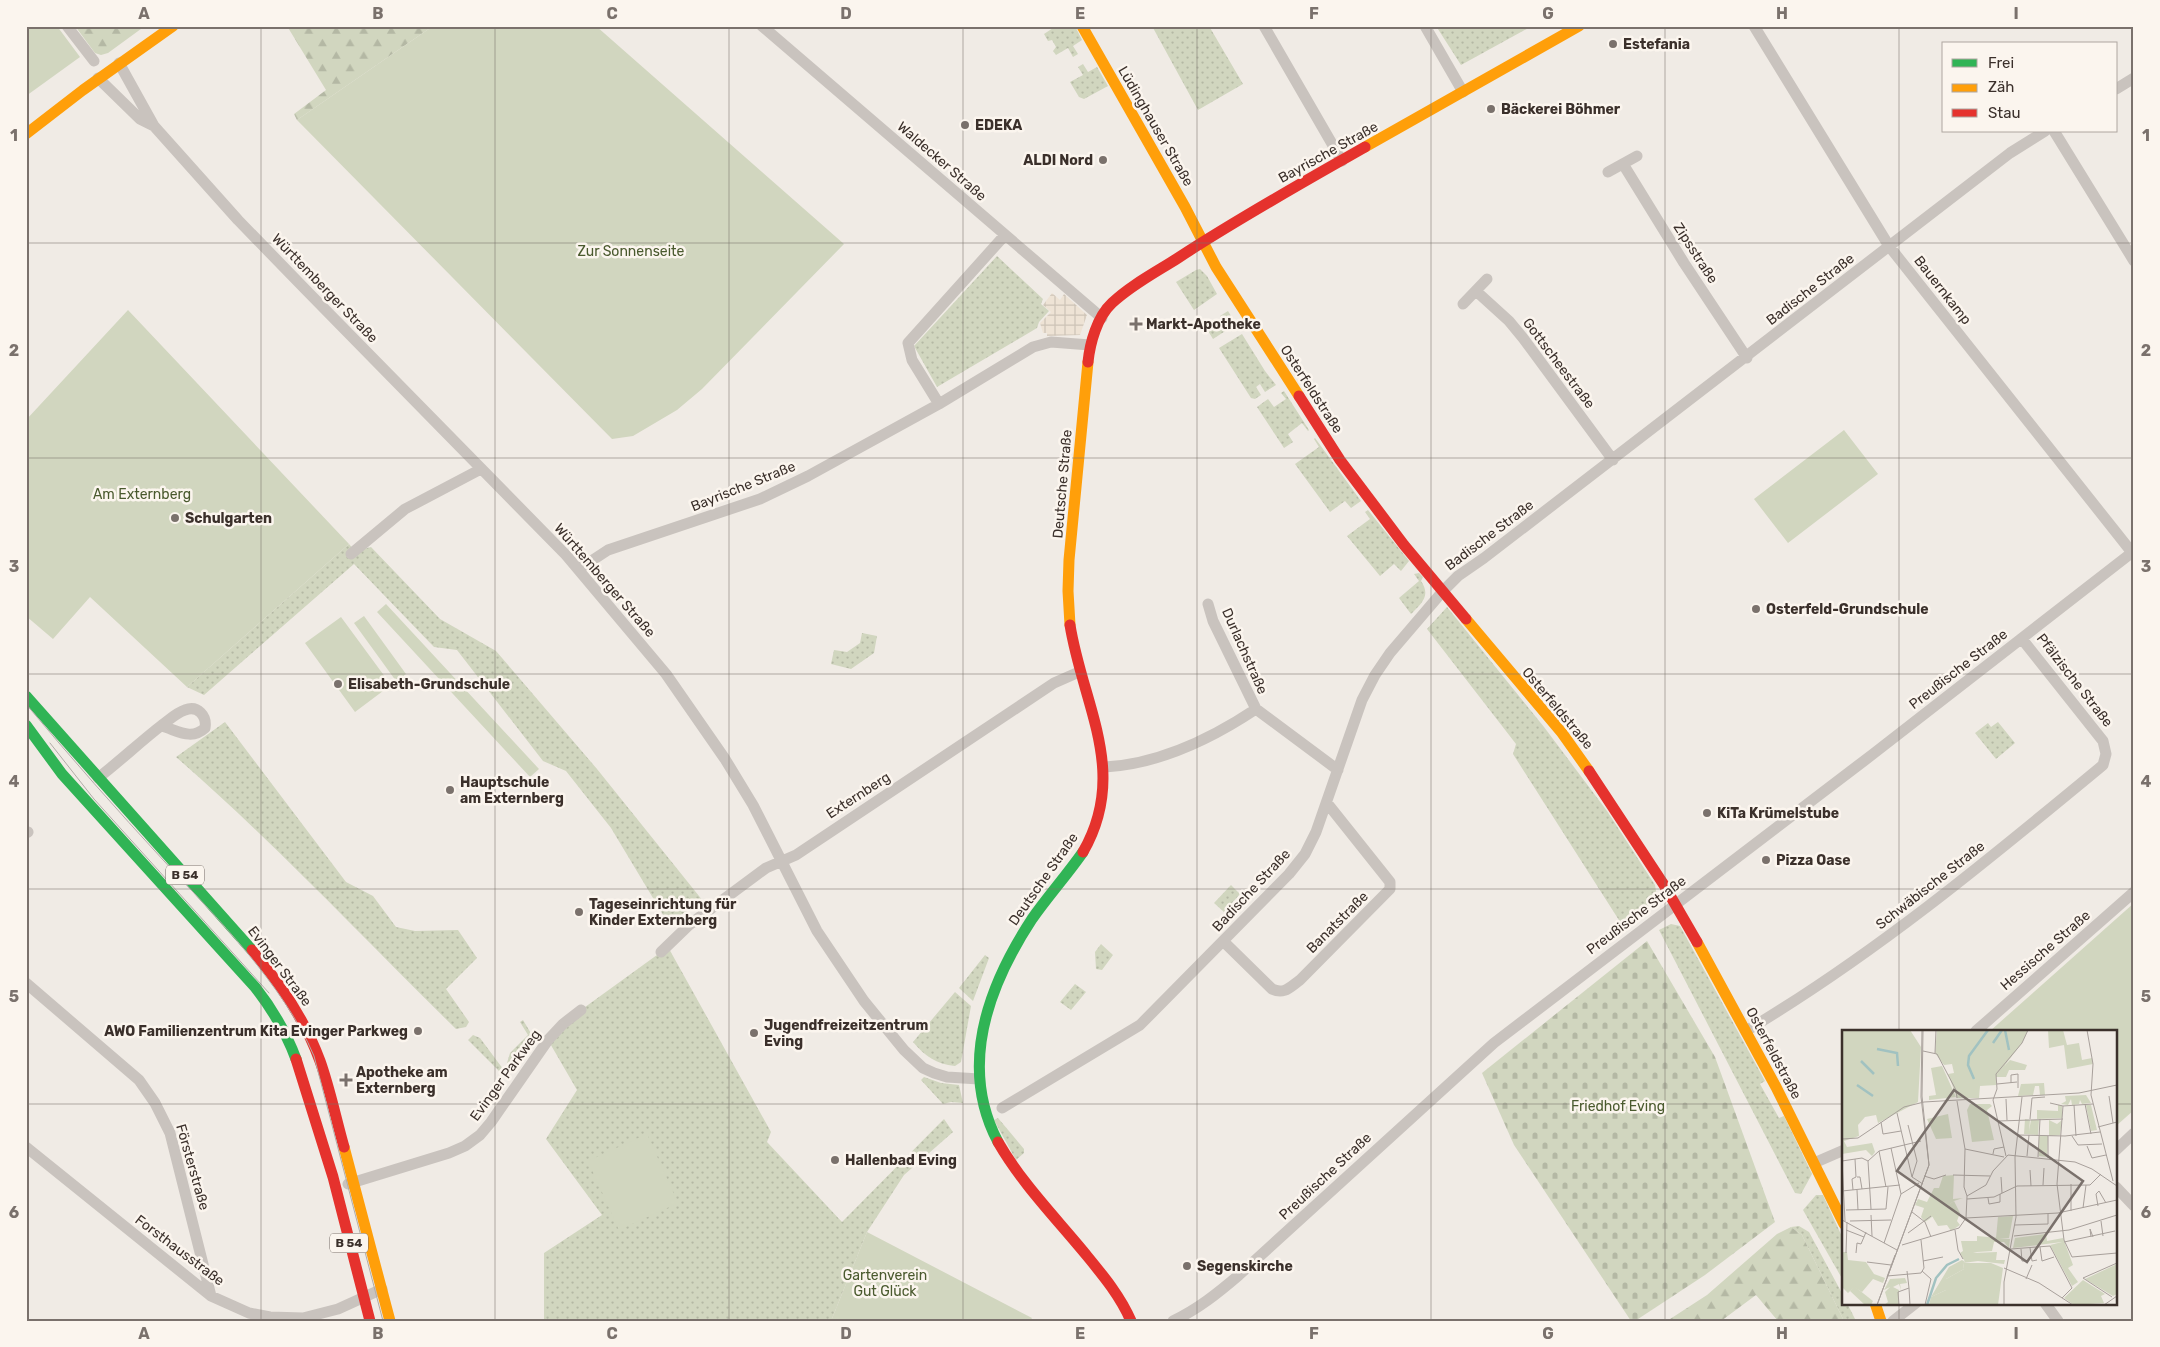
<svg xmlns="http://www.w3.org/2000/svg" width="2160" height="1347" font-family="Rubik,sans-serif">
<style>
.grass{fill:url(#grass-dots)}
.forest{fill:url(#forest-firs)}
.cemetery{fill:url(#cemetery-stones)}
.garden{fill:#d1d6bf}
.plaza{fill:url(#plaza-grid)}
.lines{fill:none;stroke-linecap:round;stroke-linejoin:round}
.street{stroke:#c9c3be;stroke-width:11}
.fast{stroke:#30b455;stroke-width:11}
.slow{stroke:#ff9f0a;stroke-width:11}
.jam{stroke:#e5322d;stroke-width:11}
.tram{stroke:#b1aca8;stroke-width:1}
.grid{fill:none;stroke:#7a716c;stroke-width:1;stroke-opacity:0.55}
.poi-dot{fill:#7a716c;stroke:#fbf5ee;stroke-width:2}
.labels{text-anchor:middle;stroke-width:5;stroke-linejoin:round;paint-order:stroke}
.shield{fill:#fbf5ee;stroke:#756b66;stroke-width:1}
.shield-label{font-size:12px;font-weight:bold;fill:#3b302b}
.poi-label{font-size:14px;font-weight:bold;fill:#3b302b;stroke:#fbf5ee;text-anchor:start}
.street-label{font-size:14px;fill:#3b302b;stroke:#fbf5ee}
.park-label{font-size:14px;fill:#4a5a2e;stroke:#fbf5ee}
.inset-river{fill:none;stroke:#a1c2c1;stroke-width:2.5}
.inset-road{fill:none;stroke:#a8a09b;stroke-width:1}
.view{fill:#7a716c;fill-opacity:0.15;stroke:#7a716c;stroke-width:2.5}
.inset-edge{fill:none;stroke:#3b302b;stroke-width:2.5}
.neatline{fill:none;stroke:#7a716c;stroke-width:2}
.grid-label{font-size:16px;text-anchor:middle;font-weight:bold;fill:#7a716c}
</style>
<defs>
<pattern id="grass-dots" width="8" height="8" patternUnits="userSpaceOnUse" patternTransform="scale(1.25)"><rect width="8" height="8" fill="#d1d6bf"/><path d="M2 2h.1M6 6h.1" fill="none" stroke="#b4b8a4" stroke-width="1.8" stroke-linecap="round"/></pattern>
<pattern id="forest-firs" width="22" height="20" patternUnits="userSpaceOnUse" patternTransform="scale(1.25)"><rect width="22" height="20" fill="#d1d6bf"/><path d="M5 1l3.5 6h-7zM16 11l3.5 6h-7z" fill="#b4b8a4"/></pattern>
<pattern id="cemetery-stones" width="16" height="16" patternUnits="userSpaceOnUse" patternTransform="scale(1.25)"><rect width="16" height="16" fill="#d1d6bf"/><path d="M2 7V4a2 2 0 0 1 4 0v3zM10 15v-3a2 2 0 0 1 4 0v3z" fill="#b4b8a4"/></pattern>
<pattern id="plaza-grid" width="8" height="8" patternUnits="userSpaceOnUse" patternTransform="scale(1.25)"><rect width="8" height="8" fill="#eee3d5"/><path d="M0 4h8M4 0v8" fill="none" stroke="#cdc3b7"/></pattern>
</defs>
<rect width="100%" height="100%" fill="#f0ebe5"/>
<path class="grass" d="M1056 26H1075L1082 40 1073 46 1078 54 1073 57 1068 48 1056 55 1053 51 1056 47 1052 40 1048 41 1044 34Z
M1152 26H1209L1243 84 1198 110Z
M1436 26H1532L1461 65Z
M1083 64 1088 72 1097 67 1108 86 1084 99 1079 97 1070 82 1083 75 1078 67Z
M997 256 1043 299 1041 304 1049 311 1039 322 1037 328 937 387 914 346Z
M1200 269 1207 276 1217 294 1194 310 1176 282 1196 270Z
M1228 311 1236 324 1213 339 1205 326 1215 319 1220 326 1225 323 1220 316Z
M1242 334 1265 371 1276 385 1265 392 1260 384 1256 387 1261 395 1255 399 1251 398 1219 348Z
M1284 391 1309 430 1308 431 1302 423 1288 434 1293 442 1284 448 1257 407 1268 399 1274 407 1286 399 1281 393Z
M1315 438 1361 501 1351 508 1345 501 1330 512 1295 464 1319 447 1314 439Z
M1368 510 1409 561 1401 571 1394 564 1380 576 1347 536 1370 519 1365 512Z
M349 544 355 551 371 547 440 619 496 651 597 769 703 901 668 923 611 828 566 771 543 761 457 650 434 647 354 564 204 695 187 687Z
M1419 573 1423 577 1421 581C1431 596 1422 603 1411 614L1399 598 1419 581 1414 574Z
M1447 607 1544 727 1607 811 1655 885 1657 897 1624 928 1513 754 1516 744 1427 629Z
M862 633 877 636 874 653 851 669 831 664 834 650 847 652 860 643Z
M225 722 346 882 373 896 396 927 415 931 458 930 477 958 446 989 469 1022 466 1027 456 1029C363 938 274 842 176 757Z
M1998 722 2015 743 1996 759 1975 733 1988 723 1991 727Z
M1231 885 1240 894 1224 912 1214 903Z
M1671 924 1680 926 1765 1081 1760 1084 1779 1118 1784 1116 1812 1174 1801 1194 1795 1193 1659 930Z
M1101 944 1113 955 1102 970 1096 969 1095 952Z
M668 947 771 1132 767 1142 842 1222 944 1119 953 1132 904 1175 867 1232 831 1321H544V1253L602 1215 546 1139 577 1090 548 1040 581 1010Z
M985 955 989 958 973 1001 959 988Z
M1075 984 1086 992 1071 1010 1060 1002Z
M955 992 971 1006 961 1062 955 1066C936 1064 925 1056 913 1042Z
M523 1020 535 1040 513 1069 507 1063 510 1053 528 1035 520 1022Z
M473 1035 480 1038 509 1077 507 1079 468 1040Z
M924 1077 941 1083 959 1085 963 1103 951 1102 943 1104 921 1080Z
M998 1118 1024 1149V1153L1016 1160 994 1120Z
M1816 1195H1823L1844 1241V1282L1803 1210Z
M1799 1226 1809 1232 1844 1297V1303H1847L1856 1321H1844L1802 1235 1791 1227Z"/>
<path class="forest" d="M75 26H145L108 53 101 55 95 53Z
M287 26H433L297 120 294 114 326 90Z
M1791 1227 1802 1235 1844 1321H1778L1756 1295 1721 1321H1667L1707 1295 1777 1234Z"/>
<path class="cemetery" d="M1647 941 1715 1057 1775 1222 1705 1275 1635 1321H1631L1514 1145 1482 1073Z"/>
<path class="garden" d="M26 26H57L80 57 26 96Z
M433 26H596L844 244 702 389 677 410 633 436 612 439 297 120Z
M128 310 349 544 187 687 90 597 53 639 26 616V420Z
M1844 430 1878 474 1788 543 1754 499Z
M386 604 539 769 530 777 377 612Z
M364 616 406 674 396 681 354 623Z
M341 617 391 685 355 712 305 643Z
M2134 903V1110L2116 1126V1031H1990Z
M647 1134 678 1203 619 1230 588 1161Z
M867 1232 1032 1318 1030 1321H831Z"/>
<path class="plaza" d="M1052 293 1060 300 1064 294 1087 315 1080 335 1047 336V333H1043L1040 323 1051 312 1043 305Z"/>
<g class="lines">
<path class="street" d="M67 26 94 61
M762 26 1102 318
M1264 26 1342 161
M1425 26 1463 92
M1754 26 1889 246 2134 555
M119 63 154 126 238 220 306 290 566 555 666 674 725 759 753 805 817 931 864 1001 904 1050 923 1068 934 1073 947 1077 979 1079
M98 78 140 119 154 126
M2116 89 2134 78
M2054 131 2134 261
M1623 164 1684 263 1747 358
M1608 172 1637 156
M1476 291 1509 321 1523 338 1613 460
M1463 304 1487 279
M939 404 912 360 908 343 1005 235
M351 554 405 509 481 469
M579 569 608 550 760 499 808 476 939 404 1033 347 1051 342 1090 345
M1208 604 1213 621 1256 709 1338 770
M1105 767C1159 764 1211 739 1256 709
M98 778C120 761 140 742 162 725 169 720 176 713 185 710 198 705 207 716 205 728 191 741 177 730 161 726
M26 833 28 832
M1223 941 1272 989C1284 995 1290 987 1300 980L1390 889V882L1327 803
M661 952 689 925 766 868 796 855 1054 683 1079 672
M26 983 139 1080 155 1103 170 1133 211 1296
M1746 1031C1875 954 1987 861 2103 765L2106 754 2103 741 2022 639
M1976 1031 2134 892
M1002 1108 1140 1025 1289 874 1305 854 1316 832 1362 700 1375 675 1390 653 1443 591 1458 576 1484 558 2010 153 2045 131
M26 1147 211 1296 249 1313 270 1317 303 1318 338 1309 382 1289
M2116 1150 2134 1133
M1814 1163 1844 1150
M348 1184 449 1153 465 1146 480 1135 491 1122 548 1040 563 1024 581 1010
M2116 1187 2134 1206
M2045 1303 2058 1321
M1173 1321C1198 1309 1218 1293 1239 1275L1494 1043 1873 754 2134 551
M1893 1321 1916 1303"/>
<path class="fast" d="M26 696 252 950
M26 725 62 774 255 987C273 1010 286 1032 296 1059
M998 1142C958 1066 988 986 1032 919 1048 896 1067 875 1083 852"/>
<path class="slow" d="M1082 26 1185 207 1216 267 1299 396
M26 134 83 90 173 26
M1365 147 1579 26
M1466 619 1562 733 1589 771
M1070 625 1068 591 1069 560 1088 362
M1697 942 1776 1087 1844 1224
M344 1147 390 1321
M1875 1303 1881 1321"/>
<path class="jam" d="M1088 362C1090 343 1097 317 1112 303 1131 285 1156 272 1178 258 1239 218 1302 183 1365 147
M1299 396 1340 460 1404 545 1466 619
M1070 625C1083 706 1129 772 1083 852
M1589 771 1664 885 1697 942
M252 950C280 983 305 1020 320 1061 330 1089 336 1119 344 1147
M296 1059 333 1177 370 1321
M998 1142C1021 1182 1054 1216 1083 1251 1101 1273 1120 1295 1131 1321"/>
<path class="tram" d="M26 704C71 758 117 810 164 861 216 917 284 985 314 1056L383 1321
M50 743 94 799 269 993"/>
</g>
<path class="grid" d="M261 26V1321M495 26V1321M729 26V1321M963 26V1321M1197 26V1321M1431 26V1321M1665 26V1321M1899 26V1031M26 243H2134M26 458H2134M26 674H2134M26 889H2134M26 1104H1844M2116 1104H2134M1899 1303V1321"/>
<g class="poi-dot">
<circle cx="1613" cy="44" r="5"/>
<circle cx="1491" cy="109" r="5"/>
<circle cx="965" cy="125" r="5"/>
<circle cx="1103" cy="160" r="5"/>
<path d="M1133.5 316.5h5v5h5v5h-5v5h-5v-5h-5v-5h5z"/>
<circle cx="175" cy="518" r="5"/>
<circle cx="1756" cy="609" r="5"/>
<circle cx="338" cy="684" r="5"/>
<circle cx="450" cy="790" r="5"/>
<circle cx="1707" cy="813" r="5"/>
<circle cx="1766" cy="860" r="5"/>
<circle cx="579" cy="912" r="5"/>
<circle cx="418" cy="1031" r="5"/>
<circle cx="754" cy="1033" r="5"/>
<path d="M343.5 1072.5h5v5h5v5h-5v5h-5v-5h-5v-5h5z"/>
<circle cx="835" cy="1160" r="5"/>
<circle cx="1187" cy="1266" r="5"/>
</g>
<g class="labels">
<g class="shield">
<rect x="166" y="865.5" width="38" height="19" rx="4"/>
<rect x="330" y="1233.5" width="38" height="19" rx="4"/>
</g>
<g class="shield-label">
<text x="185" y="879">B 54</text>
<text x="349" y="1247">B 54</text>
</g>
<g class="poi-label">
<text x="1623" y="49">Estefania</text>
<text x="1501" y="114">Bäckerei Böhmer</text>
<text x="975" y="130">EDEKA</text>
<text x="1093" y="165" text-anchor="end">ALDI Nord</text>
<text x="1146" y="329">Markt-Apotheke</text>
<text x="185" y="523">Schulgarten</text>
<text x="1766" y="614">Osterfeld-Grundschule</text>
<text x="348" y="689">Elisabeth-Grundschule</text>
<text x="460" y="787">Hauptschule<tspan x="460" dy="16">am Externberg</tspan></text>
<text x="1717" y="818">KiTa Krümelstube</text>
<text x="1776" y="865">Pizza Oase</text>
<text x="589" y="909">Tageseinrichtung für<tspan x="589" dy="16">Kinder Externberg</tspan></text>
<text x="764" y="1030">Jugendfreizeitzentrum<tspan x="764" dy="16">Eving</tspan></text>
<text x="408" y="1036" text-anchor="end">AWO Familienzentrum Kita Evinger Parkweg</text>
<text x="356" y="1077">Apotheke am<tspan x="356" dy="16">Externberg</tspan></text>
<text x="845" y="1165">Hallenbad Eving</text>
<text x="1197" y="1271">Segenskirche</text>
</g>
<g class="street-label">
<text transform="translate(1156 126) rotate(60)" y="5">Lüdinghauser Straße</text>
<text transform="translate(1328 152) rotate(-29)" y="5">Bayrische Straße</text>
<text transform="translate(942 161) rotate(41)" y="5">Waldecker Straße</text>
<text transform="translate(1696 253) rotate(57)" y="5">Zipsstraße</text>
<text transform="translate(325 288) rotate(46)" y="5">Württemberger Straße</text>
<text transform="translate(1810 289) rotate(-38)" y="5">Badische Straße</text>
<text transform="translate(1943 290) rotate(52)" y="5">Bauernkamp</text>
<text transform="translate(1559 363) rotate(53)" y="5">Gottscheestraße</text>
<text transform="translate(1312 389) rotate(57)" y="5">Osterfeldstraße</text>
<text transform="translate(1062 484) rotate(-85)" y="5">Deutsche Straße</text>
<text transform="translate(743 486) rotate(-22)" y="5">Bayrische Straße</text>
<text transform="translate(1489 535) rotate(-37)" y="5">Badische Straße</text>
<text transform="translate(605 580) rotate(49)" y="5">Württemberger Straße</text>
<text transform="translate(1245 651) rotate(66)" y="5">Durlachstraße</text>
<text transform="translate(1958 669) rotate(-38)" y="5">Preußische Straße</text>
<text transform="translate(2075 680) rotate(52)" y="5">Pfälzische Straße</text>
<text transform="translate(1558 708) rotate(50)" y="5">Osterfeldstraße</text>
<text transform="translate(858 795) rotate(-33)" y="5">Externberg</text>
<text transform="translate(1043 879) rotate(-55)" y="5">Deutsche Straße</text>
<text transform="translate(1930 885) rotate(-38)" y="5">Schwäbische Straße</text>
<text transform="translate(1251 890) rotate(-47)" y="5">Badische Straße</text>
<text transform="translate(1636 915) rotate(-37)" y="5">Preußische Straße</text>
<text transform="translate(1337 922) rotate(-45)" y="5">Banatstraße</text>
<text transform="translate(2045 950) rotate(-41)" y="5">Hessische Straße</text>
<text transform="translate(280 966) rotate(53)" y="5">Evinger Straße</text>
<text transform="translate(1774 1053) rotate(62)" y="5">Osterfeldstraße</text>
<text transform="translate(505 1075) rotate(-54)" y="5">Evinger Parkweg</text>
<text transform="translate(193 1167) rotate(74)" y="5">Försterstraße</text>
<text transform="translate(1325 1176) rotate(-43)" y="5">Preußische Straße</text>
<text transform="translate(180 1250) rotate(37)" y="5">Forsthausstraße</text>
</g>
<g class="park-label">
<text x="631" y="256">Zur Sonnenseite</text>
<text x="142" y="499">Am Externberg</text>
<text x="1618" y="1111">Friedhof Eving</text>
<text x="885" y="1280">Gartenverein<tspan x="885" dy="16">Gut Glück</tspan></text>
</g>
</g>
<g transform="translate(1842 1030)">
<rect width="275" height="275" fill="#f0ebe5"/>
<path d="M206 0H221L225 15 237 13 240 30 250 28 251 34 225 39 222 15 207 18ZM168 30 185 35 183 40H165L163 35ZM244 65 249 73 240 74 238 70 237 74 230 75 229 69 226 75 219 74 224 71 223 66ZM216 75H220V88L195 89V80L216 81ZM244 75H249L255 100 249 101ZM183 89 188 90 187 101 189 90H197L196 105 182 104ZM207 90 215 94 220 90 218 105 207 106ZM197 106H206L205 127 197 126ZM112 145 111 169 121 168 112 171 83 192 79 187 82 178 73 175 76 169 85 172 92 158H97L101 146ZM63 248 65 253 58 254 59 260 57 254 51 257 57 260V275H42L46 272 43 262 48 257 42 260 48 249Z" fill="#d1d6bf"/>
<path d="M0 0H68L79 17 76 72 36 93 34 85 23 87 16 95 17 106 2 111 5 117 30 113 33 122 30 126 24 120 0 124ZM95 0H186L180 13 163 35 167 40 164 47H154V55L138 56 137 68H115L106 44 112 43 110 34 102 35 93 23ZM128 74H148L150 76 145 80H125ZM135 206 168 209 167 218 162 212H152L150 221 135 222 131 223 155 222 154 230H163L162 234 136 231 121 233 122 239 104 249V260L89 267 107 237 120 230 123 232 118 223 121 221 119 211H135ZM1 222H5L6 230 24 232 32 244 43 248 41 253 31 249 20 262 12 257 6 263 0 257Z" fill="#d1d6bf"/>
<path d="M171 186 167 208H154L156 187ZM121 233H149L161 238 156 275H87L89 267 104 260V249L122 239Z" fill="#d1d6bf"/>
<path d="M100 36 114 67 87 70V66L94 65 89 38ZM202 53 203 65H198L197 56H193L191 65 176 66 179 54ZM125 80H145L152 110 130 112ZM106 84 110 108 94 109 85 89ZM112 171 118 183 115 191 118 195 109 201 105 195 96 196 90 186ZM204 204 205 211 221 208 231 235 226 238 236 252 230 256 208 215 220 212 171 218 173 208ZM275 234V264L271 266 243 249ZM241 250 263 264 259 266 262 273 232 275 222 268ZM12 256 31 271 29 275H23L8 261Z" fill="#d1d6bf"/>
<path class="inset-river" d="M163 0 167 20M151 13 160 0M35 19 55 23 56 36M19 31 32 44M132 49 126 35 127 26 146 0M15 55 31 66M85 275 94 248 105 235 117 229"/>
<path class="inset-road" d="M245 0 251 34 249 65 271 151M81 21 95 24 114 60 115 68M93 23 94 0M169 53V45L176 44V58M155 54 175 52M267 66 271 93M164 69 165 90M115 71 123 119 122 157 125 166M208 73 221 76 251 74M243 74 249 104M232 75 234 106M221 76 215 154 222 210 230 227 275 223M55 83 70 147 81 154M188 89 190 68 203 67M156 91 221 89M39 92 41 104 59 101M66 95 75 131 70 147M256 97 275 92M176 105 223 106 258 102M230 106 236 115 260 114M0 109 16 108 62 77 82 72 237 63 275 55M245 116 250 128 264 125M49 118 59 164M123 119 162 127M37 121 44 157M151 124 152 119 162 117M164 126 151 70 155 59 154 44 180 13 186 0M185 126 187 105M196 127 198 89M206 128V106M13 129 14 147M0 130 3 191M0 131 20 128 26 131M26 131 37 121 79 111M26 131 29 179M188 140 189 156M111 145 148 146M82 146 92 149 104 145M15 147H18L20 159M159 147 160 163M201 155 202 138M11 160 10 149 14 147M15 160 16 180M0 161 58 155M146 168 147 174 158 172V164M125 169 152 167 175 156 248 155 259 144M256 176 254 164 257 161 264 173M241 178 244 155M4 180 44 179 46 157M229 181V154M70 182 83 192 89 207M29 185 30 206M124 188 216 183 275 170M0 190 55 220M8 191 49 190M259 191 261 206M173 195 206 194V184M4 200 22 207 24 202M113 200 116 220 121 229M66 203 89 186M172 206 227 200 275 185M249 207 248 199 251 207M222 212 273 201M42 213 59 164 77 153M60 215 117 198 124 188 125 166 144 155 151 141 166 125 233 132 250 139 275 156M198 217 200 231 212 227M188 218 190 231 195 230M169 219 208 216 230 258 220 268M179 219 180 231H185M4 223 5 192M14 223 15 213 19 214 22 207M81 231 101 227M25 232 49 235M162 238 197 253 231 275M80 241 89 249 83 275M45 246 79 243 82 238 79 210M45 247 53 225M184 249 190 235M67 258 68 275M270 267 241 248 275 233M35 275 87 135 80 66 81 0M35 275 87 135 79 67 80 0M57 275 56 262 67 258 65 241M162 275V252L174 187 173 127 180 67M262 275 275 266"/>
<path class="view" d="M112 60 241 151 185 232 55 141Z"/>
<rect width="275" height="275" class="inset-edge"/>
</g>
<rect width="2160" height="1347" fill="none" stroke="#fbf5ee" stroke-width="55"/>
<rect x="1942" y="42" width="175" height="90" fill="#fbf5ee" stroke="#aea6a0"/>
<rect x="1952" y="59" width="25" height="8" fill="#30b455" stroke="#aea6a0"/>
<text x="1988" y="68" font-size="15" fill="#3b302b">Frei</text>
<rect x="1952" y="84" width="25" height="8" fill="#ff9f0a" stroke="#aea6a0"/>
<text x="1988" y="92" font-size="15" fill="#3b302b">Zäh</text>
<rect x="1952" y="109" width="25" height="8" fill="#e5322d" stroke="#aea6a0"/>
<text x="1988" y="118" font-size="15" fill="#3b302b">Stau</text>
<rect x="28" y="28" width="2104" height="1292" class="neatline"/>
<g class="grid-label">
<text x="144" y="19">A</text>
<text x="378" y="19">B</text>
<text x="612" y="19">C</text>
<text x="846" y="19">D</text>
<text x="1080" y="19">E</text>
<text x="1314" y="19">F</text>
<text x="1548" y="19">G</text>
<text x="1782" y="19">H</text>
<text x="2016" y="19">I</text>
<text x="14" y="141">1</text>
<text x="2146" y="141">1</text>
<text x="14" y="356">2</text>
<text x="2146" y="356">2</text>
<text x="14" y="572">3</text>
<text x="2146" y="572">3</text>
<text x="14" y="787">4</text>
<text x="2146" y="787">4</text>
<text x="14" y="1002">5</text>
<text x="2146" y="1002">5</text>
<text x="14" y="1218">6</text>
<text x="2146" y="1218">6</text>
<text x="144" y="1339">A</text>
<text x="378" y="1339">B</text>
<text x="612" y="1339">C</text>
<text x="846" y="1339">D</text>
<text x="1080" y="1339">E</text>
<text x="1314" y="1339">F</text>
<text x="1548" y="1339">G</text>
<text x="1782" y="1339">H</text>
<text x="2016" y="1339">I</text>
</g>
</svg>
